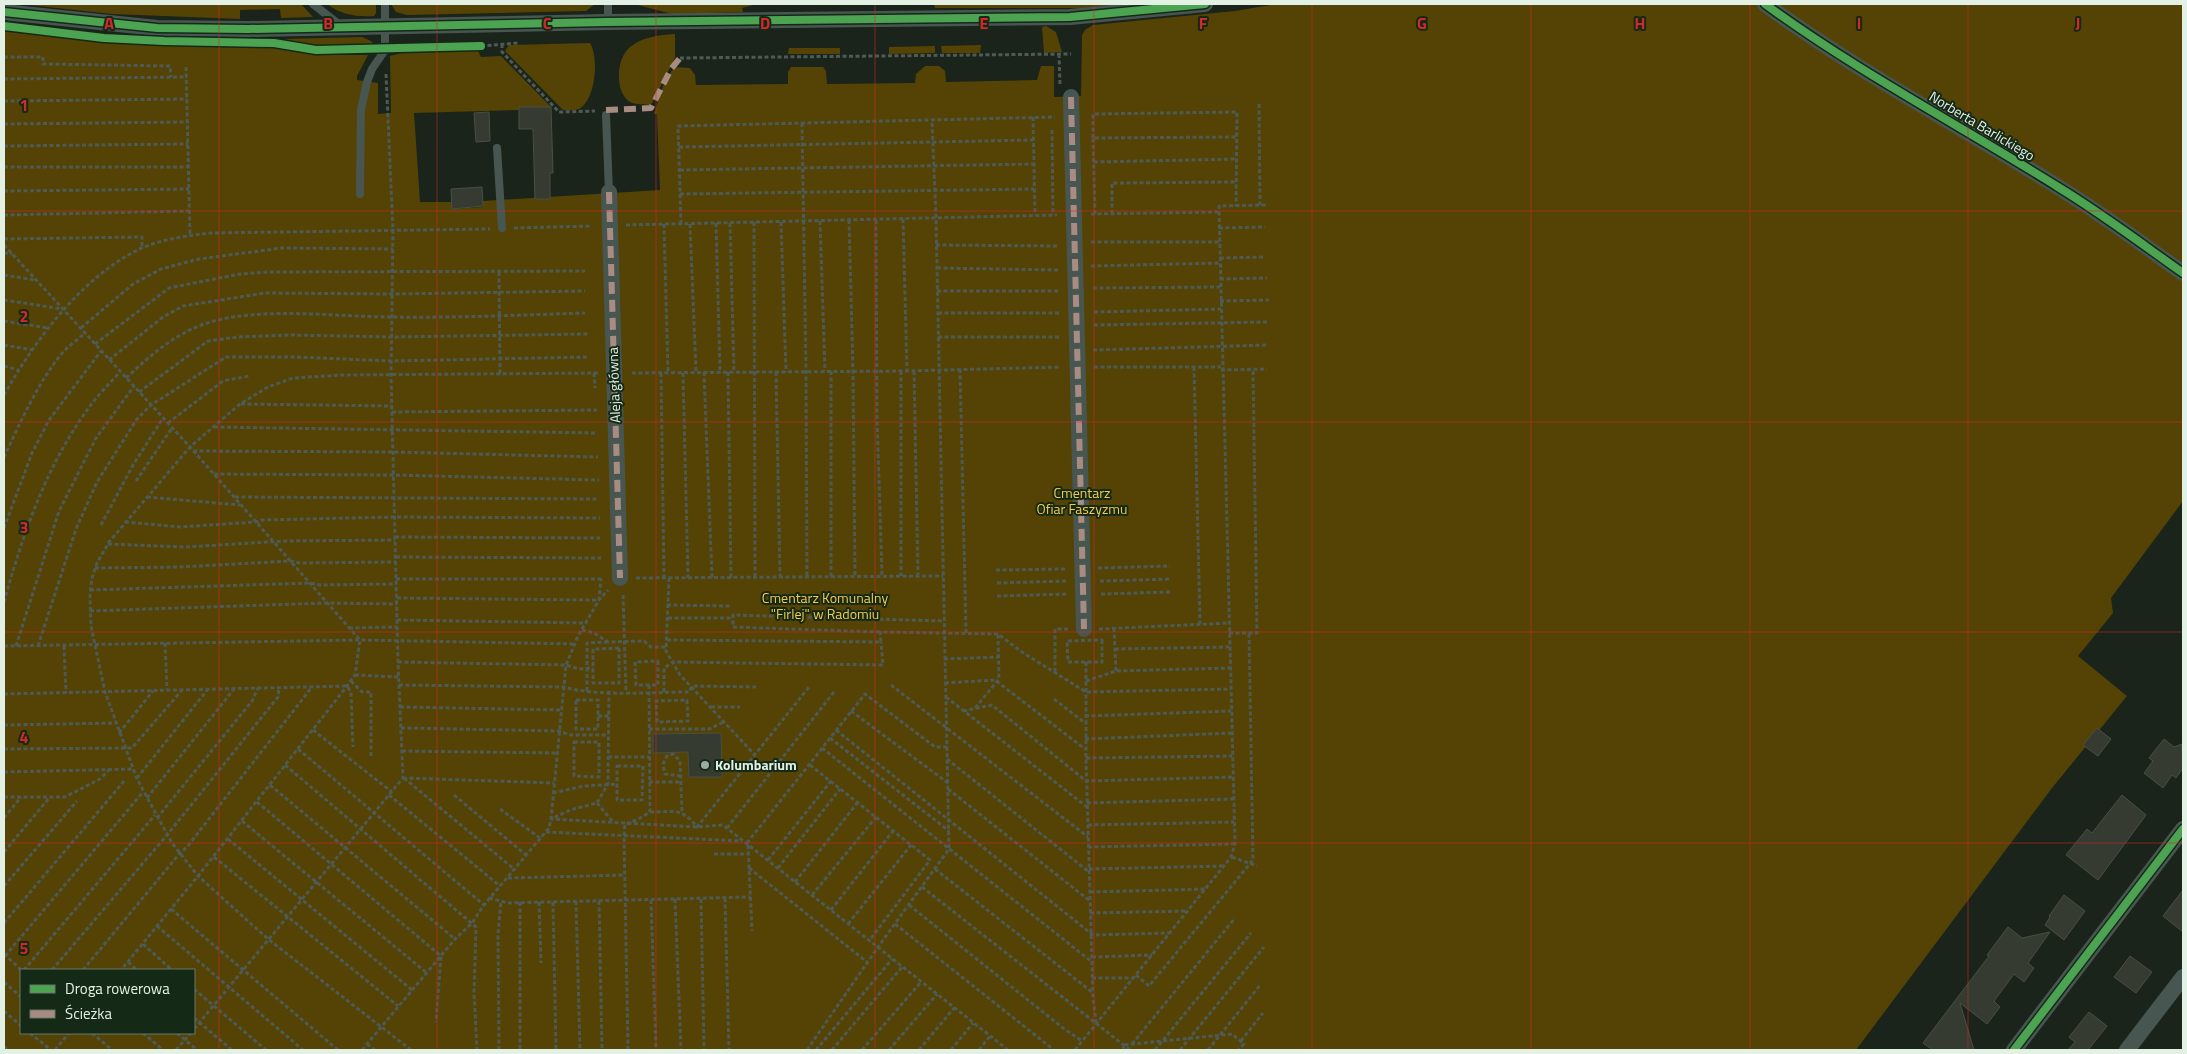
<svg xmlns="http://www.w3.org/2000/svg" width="2187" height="1054" font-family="'Titillium Web',sans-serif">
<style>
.green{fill:#544304;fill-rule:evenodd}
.building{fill:#363b31;stroke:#494f45}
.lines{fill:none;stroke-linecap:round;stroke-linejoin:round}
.path{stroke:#4e5a54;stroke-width:3;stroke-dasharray:4 2.5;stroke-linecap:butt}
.lane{stroke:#485652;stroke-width:8}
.street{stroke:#485652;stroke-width:16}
.quiet{stroke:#a88b81;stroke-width:6;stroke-dasharray:12 6;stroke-linecap:butt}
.cycleway-casing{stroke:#152917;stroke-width:11}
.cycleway{stroke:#4ca352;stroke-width:8}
.grid{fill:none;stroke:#d62828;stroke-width:1;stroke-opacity:0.55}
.poi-dot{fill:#9da99d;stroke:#152917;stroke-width:2}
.labels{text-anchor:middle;stroke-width:4;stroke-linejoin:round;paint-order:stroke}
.street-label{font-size:14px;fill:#e3f0e4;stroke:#152917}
.park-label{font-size:14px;fill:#f4ca48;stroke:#152917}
.poi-label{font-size:14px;font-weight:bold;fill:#e3f0e4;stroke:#152917;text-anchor:start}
.grid-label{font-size:16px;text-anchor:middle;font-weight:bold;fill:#d62828;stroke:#152917;stroke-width:4;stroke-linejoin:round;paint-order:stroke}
</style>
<rect width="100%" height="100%" fill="#1a241a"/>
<path class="green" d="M20 4H301L313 17 281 18 280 9 240 10V19L112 14Z
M327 4H376V13L374 16C356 17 342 15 327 4Z
M391 4H595L586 11 407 15 396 12Z
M634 4H757L742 8 743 12 672 14Z
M934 4H1134L1083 8H935Z
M1276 4H2183V501L2111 598 2113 613 2078 656 2127 696 2052 788 1856 1050H4V29L159 45 276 48 319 55H368L357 76V80L378 83V114L391 113 390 56 414 50 477 49 481 57 501 56 551 107H519V110L414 113 420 202H452L453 209 483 207V201L660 190 657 114H654L663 86 674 67 690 68 695 75 696 85 788 84V72L791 67H823L826 71 827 84 915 83 916 74 925 66H939L945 71 946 82 1037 80 1041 66H1054V97L1081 96 1082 35 1085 30 1093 25 1235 11ZM21 970H194V1033H21Z
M1046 26 1056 32 1062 52 1044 53 1042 27Z
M675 34V58L652 103 650 105C644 104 636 105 630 102 615 93 616 61 628 49 640 37 659 35 675 34Z
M362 37 371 41 376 47H321L282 39Z
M590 43C599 57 596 100 579 109 574 111 568 110 563 110L505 51 509 45Z
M981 45 980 53H942L941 46Z
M935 46V53L889 54V47Z
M789 48H840V54H788Z"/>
<path class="building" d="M519 107H551L553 173H550V199H535L533 129H519Z
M489 112 490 141 476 142 474 113Z
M482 187 483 206 452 209 451 189Z
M2097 728 2111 739 2098 756 2083 745Z
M721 733 722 777H689L688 752 653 753V734Z
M2164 739 2174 747 2182 744 2183 768 2176 778 2172 775 2163 788 2144 773 2153 761 2149 758Z
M2122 795 2146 815 2098 880 2066 855 2087 829 2092 833Z
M2183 890V932L2163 916Z
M2064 895 2085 911 2064 940 2045 925 2050 917 2049 916Z
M2008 927 2022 938 2050 932 2028 963 2034 968 2024 982 2014 974 1994 1001 2000 1007 1987 1024 1960 1003 1974 1050H1933L1923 1043 1989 956 1987 955Z
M2130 956 2152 972 2136 993 2114 977Z
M2089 1012 2107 1026 2088 1050H2068L2075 1042 2069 1037Z"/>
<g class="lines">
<path class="path" d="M502 44V52L559 112 595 111
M481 46 518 43
M1059 54 1060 84
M4 57H43V64L170 66 171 77
M680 58 1071 54
M186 67 190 235
M4 79 187 77
M4 101 187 99
M1259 104 1260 205
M1033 117 1035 215
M802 123 806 372 807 577
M4 124 188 122
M1052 130 1053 215
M1093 138V114L1237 112 1236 206
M4 146 188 144
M679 147 1033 140
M1094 162 1236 159
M4 167H189
M680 170 1034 164
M4 191 189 189
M680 194 1034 189
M1091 214 1219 212
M1095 214 1093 138 1236 137
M1112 214V183L1236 182
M4 215 190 211
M903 219 907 371
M849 220 853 371 855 577
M876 220 877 416 882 576
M820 221 825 371
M754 222 755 577
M781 222 786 372
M716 223 720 372
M730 223 734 372
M664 224 668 373
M681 224 678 126 1055 117
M690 224 696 372
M626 225 1057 215
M514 228 592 226
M1219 228 1265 227
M4 239 142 237V249
M1091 242H1219
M4 245 190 447 360 640 355 675 347 686 198 876 121 970
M936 245 1058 246
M4 253 12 254
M1220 258 1264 257
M1091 266 1220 263
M937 268 1059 270
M499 272 500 374
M4 275 35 280
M1220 279 1267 278
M1093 288 1220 287
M937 291H1058
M4 300 62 309
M1220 301 1269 300
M1094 312 1221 309
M938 313H1060
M4 321 48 328
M1094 325 1269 322
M81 328 133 284 161 269 199 259 282 248 393 249
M938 337H1059
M95 344 169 288 240 274 267 272 585 271
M4 345 33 350
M1093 350 1268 345
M109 360 163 317 183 306 265 293 392 294 585 291
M4 366 18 370
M1094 367H1221
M1194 367 1200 624
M960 369 966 633
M1221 370 1267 369
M831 371V577
M901 371V576
M914 371 918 576
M704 372 712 578
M728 372 731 578
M776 372 780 577
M594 373 595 388
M632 373 907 371 1060 367
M661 373 664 578
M683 373 688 578
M126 378C151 355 174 334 207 323 261 306 336 317 392 317 456 318 521 315 585 313
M139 392 208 341 238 337 291 335 392 337 588 334
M4 395C34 342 76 285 130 254 154 240 184 236 211 233L490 229
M241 404 392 406
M392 412 597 410
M168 423 223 381 249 376
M214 427 597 433
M193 451 393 452 598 457
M4 457C20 423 39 380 64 351 70 345 78 339 85 333
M214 474 393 475 599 480
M136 481 172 428
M147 497 240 505
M235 497 599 499
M125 522 180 527 256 522 261 520 395 517 600 518
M101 525 133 465 163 418
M4 528 32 453 49 420 101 351
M395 537 600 538
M108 544 186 547 284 541 395 540
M396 557 601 558
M95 568 179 567 290 561 300 563 396 562
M1098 568 1170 566
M996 570 1067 569
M636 578 943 576
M669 578 666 651 680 675 754 754
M396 579H603
M1100 581 1170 579
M997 583 1066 581
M90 590 310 583 320 585 396 584
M1101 594 1170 592
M623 595 626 692
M997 596 1067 594
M397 598 599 600 601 579
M4 602C23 533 47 464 90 406 99 394 110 383 120 372
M667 605 730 606
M90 611 327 603 397 604
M668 618H733
M397 620 586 623
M349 628 397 627
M1114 628 1116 671
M1099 629 1229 623
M582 630 594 633 608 642 644 641 651 647H666
M880 632 733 627V615L944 621
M1229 633H1257L1253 369
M667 640 881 642 880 632 998 634 1022 652 1086 692 1230 689
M1102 640V662H1068L1067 641Z
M165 643 167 690
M4 646 360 640 575 644
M16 646 59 511 96 438 134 386
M38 646 76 529 97 482 137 419 151 405 226 357H297L391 361 588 357
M64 646 66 693
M619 648V683H593V649Z
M1115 649 1229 647
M944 659 999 657
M658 661V685H636L635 662Z
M398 662 566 665 579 669 593 668
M1086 662V758L1093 997 1096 1022
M1055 672V629H1068
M355 675 398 677
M351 681 362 692H371V756
M1086 681 1116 671 1230 668
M945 683 995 680 1085 749
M399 685 564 687C598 697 652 692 689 692L692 686 759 687
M891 685 1088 837
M587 691V643L608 642
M609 691 608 784 597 803 570 810 551 819 697 827 723 825 1008 1050
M664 692V668L673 662 883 665 881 642
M4 694 347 686 351 692 353 747
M946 697 1087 807
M1054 699 1085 723
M576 700H598V729H576Z
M687 700 688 721 657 722 656 701Z
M400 707 561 710
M711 707H740
M975 708 999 679 998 634
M851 711 948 783
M963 711 992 705 1086 781 1233 777
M598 716H609
M1085 716 1231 711
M4 725 116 723
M401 728 559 731 570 735H608
M649 729H709L724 722
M313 730 392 792
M836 730 1093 935 1169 933
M119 733 153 691
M830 738 949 831
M1085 739 1232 733
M574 742H599V777L574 776Z
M822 748 1092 962
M4 749 132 748 182 690
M298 749 484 905
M402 751 557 753
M608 757H649
M1086 758 1232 756
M947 759 1089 872
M285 765 476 927 474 993 477 1050
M810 765 930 860 869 941
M617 766H643L642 800H617Z
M4 772 133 769
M681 776 665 774 663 764 667 756 673 754 680 761 682 812
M137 778 208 689
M403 778 554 783
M404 778 514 869
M649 782H681
M270 785 455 939
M948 789 1090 901
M553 793 584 786 617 784
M389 795 500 886
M454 795 526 855
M4 797H65L100 779 109 770
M147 798 234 689
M257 802 441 956 436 1022
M597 803 614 823
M1087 803 1233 799
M500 809 540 838
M650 812C675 812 681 807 697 827L809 687
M4 818 21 797
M157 818 252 701 258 688
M242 821 427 973
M1088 825 1234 822
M727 828 834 692
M546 832 742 841
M228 839 412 990
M747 843 865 694 935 747H947
M748 845 752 931
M1088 847 1235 844
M4 852 50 797
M714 854H749
M214 857 398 1006
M1232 857 1257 866
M768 860 831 781
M749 868 867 962
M778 868 840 789
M935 869 1092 992
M1089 869 1223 866
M508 878 625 875
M795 882 858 802
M4 886 77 801
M922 887 1130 1050
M1090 892 1206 889
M812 895 876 817
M489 898 508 903 750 897
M725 898 729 1050
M675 899 681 1050
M701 899 704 1050
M651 900 656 1050
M576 901 580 1050
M599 901 602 1050
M520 902V1050
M539 902 541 963
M553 902 556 1050
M909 905 1063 1028 1082 1041
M171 909 338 1050
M831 910 893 831
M1090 913 1187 911
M4 923 125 780
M848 924 911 845
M895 924 1054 1050
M157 926 303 1050
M143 944 172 970
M4 954 21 970
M5 956 143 792
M1092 957 1152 955
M128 962 137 970
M24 970 155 815
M52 970 167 835 278 697 279 688
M83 970 180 853 187 847 312 687
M1136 975 1149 986 1253 860 1249 633
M1092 978H1134
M4 982 21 997
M194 989 266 1050
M4 1011 21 1026
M194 1018 232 1050
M194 1029 403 778 398 662 391 375 393 231 386 74
M30 1033 51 1050
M92 1033 112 1050
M143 1033 163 1050
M177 1033 197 1050
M1241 1041 1263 1013
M367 1044 375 1050
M1132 1044 1235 918
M4 1047 8 1050
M55 1050 69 1033
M176 1050 191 1033
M362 1050 455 939 472 923 484 905 549 828 551 819 566 665 578 636 599 600 608 590
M411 1050 268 939 198 876 172 843 137 779 105 692 91 626 90 595 92 578 97 563 109 542 190 447 240 404 268 387 293 378 342 375 598 373
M499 1050 498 934 501 901
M628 1050 624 835 625 824 637 820 650 812 649 685
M807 1050 878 947 949 849 936 218 932 121
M816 1050 892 959
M832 1050 902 967
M862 1050 921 982
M889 1050 937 994
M919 1050 954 1008
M951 1050 973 1023
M979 1050 990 1036
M1075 1050 1231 857 1235 844 1219 206 1268 205
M1124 1050 1123 1045 1232 1034 1244 1044 1238 1050
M1155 1050 1251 933
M1180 1050 1264 947
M1208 1050 1261 984"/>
<path class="lane" d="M313 4 341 26
M608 4V22
M606 115 609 192
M497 148 502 228
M360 194 361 110 367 82 372 69 385 50V4"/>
<path class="street" d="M1765 4C1858 72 1961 126 2058 187 2101 213 2142 244 2183 273
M4 12 157 28 248 29 606 22 1070 17 1205 4
M1071 97 1084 629
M609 192 620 578
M2014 1050 2183 829
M2127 1050 2183 977"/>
<path class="quiet" d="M1071 97 1084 629
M606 110 651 108 671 69 680 58
M609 192 620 578"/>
<g class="cycleway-casing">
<path id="cycleway" d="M1765 4C1858 72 1961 126 2058 187 2101 213 2142 244 2183 273
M4 12 157 28 248 29 606 22 1070 17 1205 4
M4 26 104 38 164 41 274 43 316 50 481 46
M2014 1050 2183 829"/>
</g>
<use href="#cycleway" class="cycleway"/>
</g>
<path class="grid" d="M219 4V1050M437 4V1050M656 4V1050M875 4V1050M1094 4V1050M1312 4V1050M1531 4V1050M1750 4V1050M1968 4V1050M4 211H2183M4 422H2183M4 632H2183M4 843H2183"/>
<circle class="poi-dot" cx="705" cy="765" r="5"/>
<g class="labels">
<g class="street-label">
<text transform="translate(1982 126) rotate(31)" y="5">Norberta Barlickiego</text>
<text transform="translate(614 385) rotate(-92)" y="5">Aleja główna</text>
</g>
<g class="park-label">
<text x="1082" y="498">Cmentarz<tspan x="1082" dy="16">Ofiar Faszyzmu</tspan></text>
<text x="825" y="603">Cmentarz Komunalny<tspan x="825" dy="16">"Firlej" w Radomiu</tspan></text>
</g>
<g class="poi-label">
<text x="715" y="770">Kolumbarium</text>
</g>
</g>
<g class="grid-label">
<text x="109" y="29">A</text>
<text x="328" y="29">B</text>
<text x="547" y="29">C</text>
<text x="765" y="29">D</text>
<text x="984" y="29">E</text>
<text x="1203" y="29">F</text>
<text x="1422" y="29">G</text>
<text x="1640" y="29">H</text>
<text x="1859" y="29">I</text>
<text x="2078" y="29">J</text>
<text x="24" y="111">1</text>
<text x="24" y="322">2</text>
<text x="24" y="533">3</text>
<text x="24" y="743">4</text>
<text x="24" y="954">5</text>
</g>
<rect width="2187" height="1054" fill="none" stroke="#e3f0e4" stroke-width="10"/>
<rect x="20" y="969" width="175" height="65" fill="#152917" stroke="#677969"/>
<rect x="30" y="985" width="25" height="8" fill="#4ca352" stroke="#677969"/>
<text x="65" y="994" font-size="15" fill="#e3f0e4">Droga rowerowa</text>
<rect x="30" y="1010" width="25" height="8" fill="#a88b81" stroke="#677969"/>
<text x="65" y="1019" font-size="15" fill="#e3f0e4">Ścieżka</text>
</svg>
